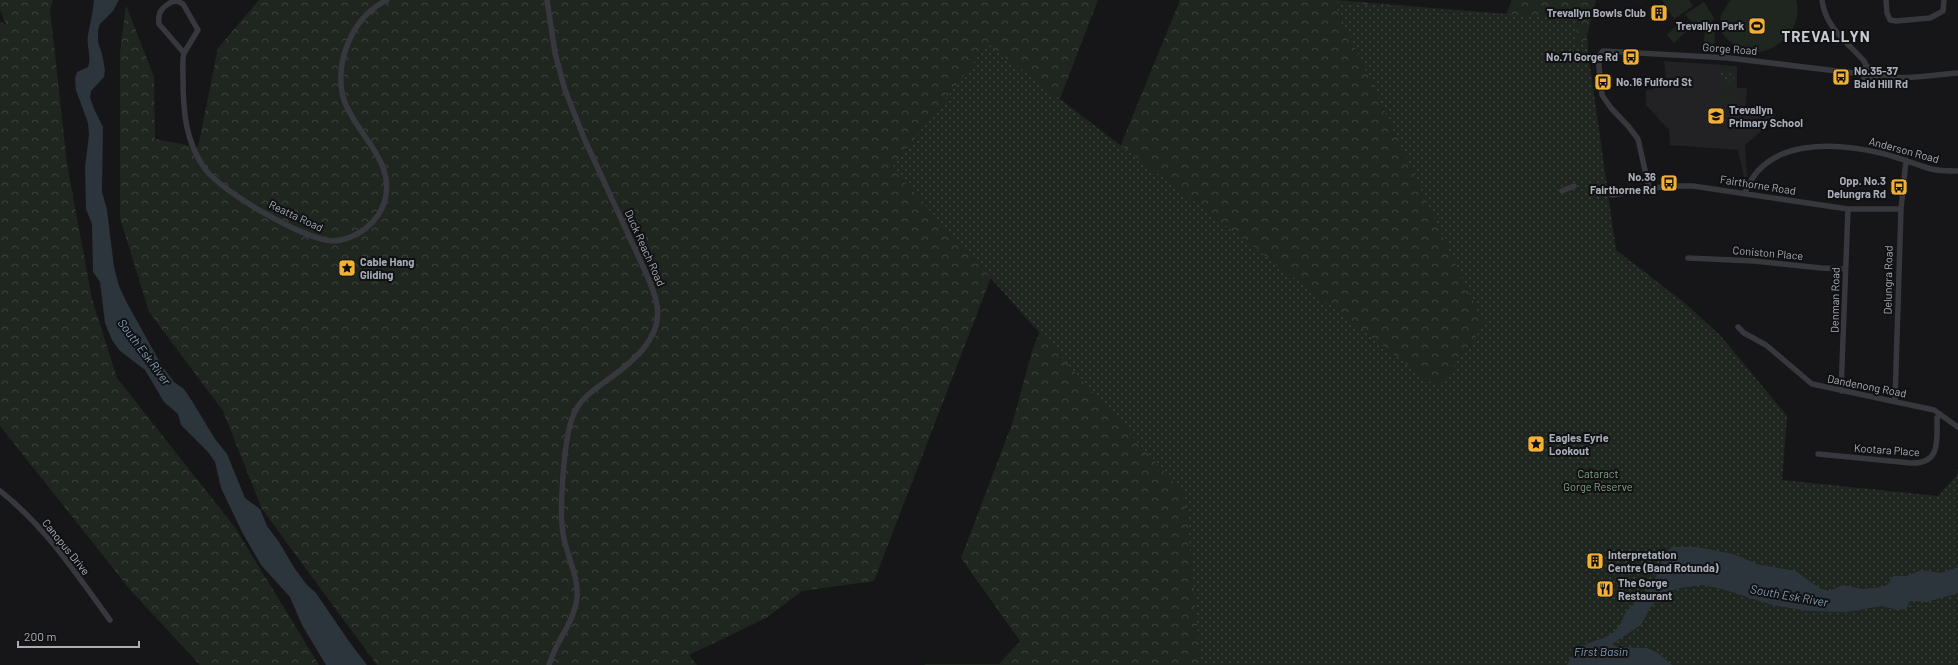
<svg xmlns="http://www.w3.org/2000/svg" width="1958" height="665" font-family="Barlow,sans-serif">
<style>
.built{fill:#222225}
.forest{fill:url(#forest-crowns)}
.park{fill:url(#park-dots)}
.pitch{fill:#1e261f}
.water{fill:#2c353c}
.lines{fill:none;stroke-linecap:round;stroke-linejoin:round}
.minor{stroke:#37383d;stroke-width:5.5}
.labels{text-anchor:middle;stroke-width:4;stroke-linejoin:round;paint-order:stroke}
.poi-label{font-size:11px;font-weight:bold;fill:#a8adb8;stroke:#111113;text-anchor:start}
.street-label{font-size:11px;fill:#a8adb8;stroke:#111113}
.park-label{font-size:11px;fill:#7fa381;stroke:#111113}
.water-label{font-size:12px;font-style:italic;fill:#7f9bb3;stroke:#111113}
.district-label{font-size:15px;font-weight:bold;letter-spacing:1px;fill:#c9ccd4;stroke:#111113}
</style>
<defs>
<pattern id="forest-crowns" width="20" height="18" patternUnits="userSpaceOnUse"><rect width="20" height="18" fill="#1e261f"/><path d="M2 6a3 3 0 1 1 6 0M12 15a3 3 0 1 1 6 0" fill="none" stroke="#3c433d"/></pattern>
<pattern id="park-dots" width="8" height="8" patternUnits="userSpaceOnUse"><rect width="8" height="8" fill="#1e261f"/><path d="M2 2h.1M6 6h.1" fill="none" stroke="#3c433d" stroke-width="1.8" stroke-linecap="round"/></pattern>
</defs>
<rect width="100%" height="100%" fill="#161618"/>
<path class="built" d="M1664 61 1737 66V88H1747L1745 110 1775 113 1774 120 1745 145 1747 177H1744L1738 150 1670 145 1669 130 1646 105V90L1654 89V80H1666Z"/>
<path class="forest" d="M0 0H53L50 9 67 164 92 299 117 378 234 526 319 665H200L132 592 0 426V22L6 24 0 10Z
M259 0H1098L874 581 802 591 766 618 689 655 697 665H377L262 509 223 411 149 312 120 218V53L126 5 154 77 155 139 198 147 218 48Z
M1180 0H1337L1506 14 1512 0H1596L1587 36 1596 178 1616 250 1686 304 1721 336 1564 665H924L925 664H999L1020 641 961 558 1012 424 1033 348 1111 169Z"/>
<path class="park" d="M1334 2 1577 19 1575 44 1587 45 1616 250 1720 335 1787 416 1782 480 1938 496 1957 475 1958 468V665H1201L1185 495 892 168 988 44 1438 388 1484 325Z
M1721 73 1734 74V82L1721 81Z"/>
<path class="pitch" d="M1662 0H1689L1693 6 1674 19Z
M1731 0H1796C1804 24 1782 50 1757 52 1743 52 1718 39 1720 22 1720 14 1726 6 1731 0Z
M1704 2 1715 19 1698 31 1685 14Z
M1682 20 1690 28 1674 43 1667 35Z
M1705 30 1715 31 1714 52H1703Z
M1721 82 1736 83 1735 91 1720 90Z
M1719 96 1736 97 1735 105 1718 103Z"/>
<path class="water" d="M94 0H119L113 11 100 24 98 30V42L102 54 105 70 104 77 91 91 90 97 94 109 103 127 102 192 107 210 114 267 119 286 127 303 162 366 174 382 184 389 192 401 215 439 227 454 245 498 260 509 267 526 279 542 295 569 307 585 316 593 348 640 367 665H326L302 625 290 597 261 565 242 532 221 488 215 462 208 452 181 425 178 414 164 402 145 370 119 350 112 340 105 323 100 282 93 272 92 224 86 209 85 167 89 135 88 123 76 90 75 78 77 72 88 67C92 57 86 46 88 35 90 23 93 12 94 0Z
M1672 547H1696L1713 550 1733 554 1760 565 1796 571 1819 588 1829 591 1843 585 1862 589 1882 587 1887 585 1893 576H1906L1922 570 1941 573 1958 567V593L1927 602 1910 601 1906 609 1897 610 1882 606 1847 612 1808 611 1772 605 1722 589 1702 585 1680 588 1662 594 1650 608 1641 625 1612 644 1617 647 1647 648 1658 653 1672 665H1567C1583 633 1603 647 1619 626 1622 622 1623 616 1626 612 1635 602 1647 593 1653 582 1661 570 1660 555 1672 547Z"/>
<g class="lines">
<path class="minor" d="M547 0 555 53 565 90 584 138 645 271C650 282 655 293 657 305 663 339 630 364 606 381 592 391 579 400 573 416 564 437 559 511 563 533 566 556 579 575 577 598 574 623 555 642 549 665
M1822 0C1825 27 1847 42 1864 61L1867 67
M1886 0 1887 13 1890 20 1896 21 1930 18 1943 11 1944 0
M184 53 198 30 183 4 176 0C164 5 157 11 159 24L184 53C182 60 183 69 183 77 183 110 185 141 205 169 222 192 303 239 332 241 343 241 356 236 365 229 375 221 382 212 385 200 395 159 356 135 344 100 338 81 341 58 349 41 357 22 369 9 387 0
M1862 73a6 6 0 1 1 12 0a6 6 0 1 1-12 0Z
M1873 75C1901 81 1930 75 1958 73
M1649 188 1638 139 1629 127 1611 108 1602 95 1598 57 1603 51 1729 58 1862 74
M1562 191 1574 186
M1745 193C1765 138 1834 142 1881 153 1898 157 1914 164 1931 169 1939 171 1949 171 1958 171
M1612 195 1667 186H1693L1848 209H1901
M1688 258 1754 261 1821 268 1845 269
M1738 327 1744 333 1766 345 1812 384 1934 410 1958 427
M1841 391 1848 209
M1895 401 1901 209 1906 160
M1818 454 1911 463C1941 464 1937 440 1937 418L1940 414
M0 491C45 526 77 575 110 620"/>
</g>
<defs>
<g id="building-square" transform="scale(0.9)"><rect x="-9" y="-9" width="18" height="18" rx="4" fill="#f2b134" stroke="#111113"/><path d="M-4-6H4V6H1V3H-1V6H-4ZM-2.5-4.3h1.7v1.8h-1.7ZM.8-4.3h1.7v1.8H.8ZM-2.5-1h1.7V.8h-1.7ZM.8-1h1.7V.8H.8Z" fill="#111"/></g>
<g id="stadium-square" transform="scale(0.9)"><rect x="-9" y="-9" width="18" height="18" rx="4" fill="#f2b134" stroke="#111113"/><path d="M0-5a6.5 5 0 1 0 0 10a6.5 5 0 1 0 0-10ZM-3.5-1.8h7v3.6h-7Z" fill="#111"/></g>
<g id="bus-square" transform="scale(0.9)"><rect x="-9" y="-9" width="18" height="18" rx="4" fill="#f2b134" stroke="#111113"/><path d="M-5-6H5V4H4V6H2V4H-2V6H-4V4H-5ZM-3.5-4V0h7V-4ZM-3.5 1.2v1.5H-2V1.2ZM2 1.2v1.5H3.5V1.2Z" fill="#111"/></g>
<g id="school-square" transform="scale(0.9)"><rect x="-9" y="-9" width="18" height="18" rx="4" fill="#f2b134" stroke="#111113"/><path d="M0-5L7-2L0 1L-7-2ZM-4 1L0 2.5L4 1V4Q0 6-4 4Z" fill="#111"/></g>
<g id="sight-square" transform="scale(0.9)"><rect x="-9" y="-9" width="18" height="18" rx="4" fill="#f2b134" stroke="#111113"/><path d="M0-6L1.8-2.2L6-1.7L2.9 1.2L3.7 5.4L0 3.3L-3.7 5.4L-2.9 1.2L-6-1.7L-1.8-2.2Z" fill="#111"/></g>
<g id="restaurant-square" transform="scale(0.9)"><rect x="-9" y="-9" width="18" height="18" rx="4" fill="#f2b134" stroke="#111113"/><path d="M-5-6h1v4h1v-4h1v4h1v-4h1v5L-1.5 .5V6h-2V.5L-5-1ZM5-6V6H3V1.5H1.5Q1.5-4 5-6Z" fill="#111"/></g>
</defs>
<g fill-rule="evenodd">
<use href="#building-square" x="1659" y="13"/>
<use href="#stadium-square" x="1757" y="26"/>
<use href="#bus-square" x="1631" y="57"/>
<use href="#bus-square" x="1841" y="77"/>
<use href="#bus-square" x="1603" y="82"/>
<use href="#school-square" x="1716" y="116"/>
<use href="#bus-square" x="1669" y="183"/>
<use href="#bus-square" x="1899" y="187"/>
<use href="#sight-square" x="347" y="268"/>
<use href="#sight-square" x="1536" y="444"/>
<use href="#building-square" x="1595" y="561"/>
<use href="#restaurant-square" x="1605" y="589"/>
</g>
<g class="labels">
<g class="poi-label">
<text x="1646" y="17" text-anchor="end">Trevallyn Bowls Club</text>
<text x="1744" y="30" text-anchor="end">Trevallyn Park</text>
<text x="1618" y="61" text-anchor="end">No.71 Gorge Rd</text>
<text x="1854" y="75">No.35-37<tspan x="1854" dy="13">Bald Hill Rd</tspan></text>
<text x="1616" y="86">No.16 Fulford St</text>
<text x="1729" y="114">Trevallyn<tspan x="1729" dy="13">Primary School</tspan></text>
<text x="1656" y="181" text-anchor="end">No.36<tspan x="1656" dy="13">Fairthorne Rd</tspan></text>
<text x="1886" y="185" text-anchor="end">Opp. No.3<tspan x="1886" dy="13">Delungra Rd</tspan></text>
<text x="360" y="266">Cable Hang<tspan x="360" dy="13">Gliding</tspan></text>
<text x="1549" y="442">Eagles Eyrie<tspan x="1549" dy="13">Lookout</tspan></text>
<text x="1608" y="559">Interpretation<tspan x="1608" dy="13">Centre (Band Rotunda)</tspan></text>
<text x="1618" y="587">The Gorge<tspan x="1618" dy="13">Restaurant</tspan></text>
</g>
<g class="street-label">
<text transform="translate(1730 49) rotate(4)" y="4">Gorge Road</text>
<text transform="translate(1904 150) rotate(15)" y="4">Anderson Road</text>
<text transform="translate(1758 185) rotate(9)" y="4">Fairthorne Road</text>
<text transform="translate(296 216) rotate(25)" y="4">Reatta Road</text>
<text transform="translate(645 248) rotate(66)" y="4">Duck Reach Road</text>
<text transform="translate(1768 253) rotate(5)" y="4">Coniston Place</text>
<text transform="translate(1888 280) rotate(-89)" y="4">Delungra Road</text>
<text transform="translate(1835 300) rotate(-89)" y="4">Denman Road</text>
<text transform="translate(1867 386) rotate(11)" y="4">Dandenong Road</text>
<text transform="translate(1887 450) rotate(4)" y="4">Kootara Place</text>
<text transform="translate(66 547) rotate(51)" y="4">Canopus Drive</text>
</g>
<g class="park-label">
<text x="1598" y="478">Cataract<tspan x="1598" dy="13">Gorge Reserve</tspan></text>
</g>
<g class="water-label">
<text transform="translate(144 352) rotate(53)" y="4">South Esk River</text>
<text transform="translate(1789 596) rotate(10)" y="4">South Esk River</text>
<text x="1601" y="656">First Basin</text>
</g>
<g class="district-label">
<text x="1826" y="42">TREVALLYN</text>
</g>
</g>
<path d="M18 641v6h121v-6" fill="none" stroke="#a8adb8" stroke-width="2"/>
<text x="24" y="641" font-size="12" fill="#a8adb8" stroke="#111113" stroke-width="3" paint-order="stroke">200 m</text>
</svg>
